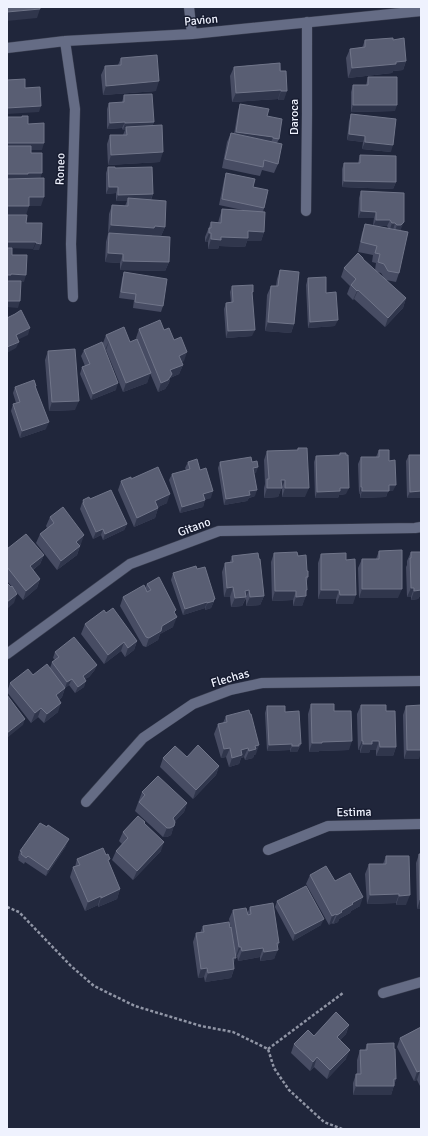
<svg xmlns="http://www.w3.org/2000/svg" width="428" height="1136" font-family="Signika,sans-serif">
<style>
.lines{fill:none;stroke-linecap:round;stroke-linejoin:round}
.minor-casing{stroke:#3c4052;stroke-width:11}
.path{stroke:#9196a6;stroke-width:2.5;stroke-dasharray:3 2;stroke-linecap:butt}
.minor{stroke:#656c85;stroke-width:10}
.wall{fill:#474c63;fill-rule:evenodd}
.shaded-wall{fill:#30364c}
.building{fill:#595e73;stroke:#707589}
.labels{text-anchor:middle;stroke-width:3;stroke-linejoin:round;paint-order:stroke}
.street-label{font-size:12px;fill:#eff2fe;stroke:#171c30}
</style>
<rect width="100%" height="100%" fill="#20263b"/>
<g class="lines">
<g class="minor-casing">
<path id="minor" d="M189 7 192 34
M65 41 75 109 71 244 73 297
M7 48 65 41 192 34 421 11
M306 211 307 113V22
M7 654 130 564 219 531 415 528 421 527
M86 802 143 738 193 704 230 690 262 683 421 681
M268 850 328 826 421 824
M383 993 421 982"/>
</g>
<path class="path" d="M7 907 19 912 71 966 94 986 135 1006 201 1026 233 1032 268 1049 274 1068 289 1090 324 1122 342 1129
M268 1049 343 993"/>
<use href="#minor" class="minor"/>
</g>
<path class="wall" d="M365 40 406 61 403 70 393 71 392 73 348 78 346 58 350 49 362 48Z
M121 58 156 91 103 95 101 75 105 66 118 65Z
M280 63 284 100H278V99L232 102 230 76 234 67Z
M368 77 395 111 351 112V92L353 85H366Z
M124 95 154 122 152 126 160 162 108 165 107 144 110 135H123L125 130H123L122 128 107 129V109L109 103 122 102Z
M240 104 267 116 279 139 277 143 278 164 274 173 262 170 260 176 222 168 227 142 231 133 234 134 238 111Z
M351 114 391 152 362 149 363 142 347 140 349 121Z
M360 155 396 182 393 189 342 187V169L344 163H358Z
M108 167 115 168 153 194 151 200 165 227 161 236 152 235V236L169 262 165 271 120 270V263L105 262 106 242 108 234 109 214 112 205 125 206 127 201H116V193L106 194V173Z
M226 173 253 187 264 208 263 212 264 232 261 241H247L245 247 219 246 218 249H208V242H205V237L211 222 218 223 219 219 222 209 247 211 219 205 224 180Z
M361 191 401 229 399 231V273L396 282 386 280 406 298 403 308 385 327 354 299 353 300 347 294 350 286 341 277 344 268 363 259 375 270 376 263 372 262 373 255 358 252 362 233 365 224 373 225 374 218H358L359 198ZM377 226H387L389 229ZM377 272 381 273 384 278Z
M280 270 294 324 291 333 265 331 267 295 271 286H276L277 279Z
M124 272 163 306 161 312 133 308 134 300 119 298 122 279Z
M308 278 326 293 335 326 308 328 306 285Z
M232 286 252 294V336L226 338 224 309 226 303 231 302 230 292Z
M139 329 164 330 174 340 184 361 181 362 183 365 179 374 170 378 169 383 165 389 158 392 150 373 147 383 123 392 106 350H105L116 390 91 400 80 374 82 367 85 366 81 356 84 350 103 343 106 335 130 342 137 339 136 338Z
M48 351 75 410 49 411 45 360Z
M36 386V387L46 429 20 438 11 411 13 404 16 403 13 393 15 387Z
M298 448 305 497H282V489H281L278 497 264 498V488L265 484 264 460 267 451 297 450Z
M379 450 389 461 393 491H388L386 497 360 498V494H359L358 464 361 457H376Z
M340 453 346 494 339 495 338 498H315L314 462 316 456 339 455Z
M409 455 421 498H407L406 461Z
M188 462 200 470 211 498 205 499 203 507 180 513 169 480 172 474 186 470 185 468Z
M220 462H252L256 473H254L255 496 249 498 247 501 224 505 218 468Z
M131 479 167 503 158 507V508L155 518 134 527 118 490 121 481Z
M90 499 127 524 124 530 103 540 101 535 93 539 80 509 83 500Z
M50 517 81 544 80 546 77 555 57 570 36 543 40 534 47 528 46 526Z
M7 549 44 555 40 564 33 570 40 579 37 588 23 600 7 581Z
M379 551 398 598H359L358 568 362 559H376Z
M411 552H421V597H419L418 599 411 600V597H407L406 567 407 565V561Z
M274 553 298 556 307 571 308 577 307 581 306 594 302 606H293V600L272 601 271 562Z
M321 554 346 560 353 604H336V599H318V563Z
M232 556 264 596 260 605 246 606V599L245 600 242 606 231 607 230 597H224L222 572 225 563 230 562Z
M197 569 215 599 211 608 205 610V608L183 615 171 580 173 573Z
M147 584 175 614 173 627 160 634 158 640 146 647 143 646 120 606 123 597 145 588Z
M106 613 137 641 134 650 125 657 121 651 104 664 81 634 85 624Z
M55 652 97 665 94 671 89 677 85 679 84 687 75 693 69 685 65 688 62 697 59 700 58 712 44 723 38 717 31 723 7 692 10 683 50 668 52 662 55 660 53 658Z
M311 704 334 711 349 750 319 751V752H309L308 714Z
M361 705 386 711 396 747 393 756H376V750H370L369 753H360V750H358L357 714Z
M267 706 285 712 301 744 297 752H290V750L267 751 265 713Z
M406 706 419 759H404L403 715Z
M226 716 256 754 254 755 253 758 245 760 244 757 241 758 239 764 229 767 226 757 221 758 214 734 218 724 223 723Z
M187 757 219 766 216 775 193 799 160 767 163 758Z
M142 792 187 803 184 812 175 821 171 835 167 837H163L135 811Z
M145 824 161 851 133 880 112 860 116 851 122 844 119 841 123 832Z
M66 846 46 876 25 862 24 864 18 860 19 859 18 858 20 851Z
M419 854H421V909H417L416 863Z
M386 856 406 905H396V903L367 904 365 874 369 864H383Z
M77 859 109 862 120 889 117 899 98 907V905L85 911 70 877 73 867H75Z
M310 875 335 881 360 906 351 911 350 913 339 919 338 922 333 924 332 923 329 925 306 884Z
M277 901 321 925 293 941 275 907Z
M250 907 279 943 274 959 260 961V957L238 961 237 956H236L229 919 233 910 247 914Z
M203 926 233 964 234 969 231 978 205 982 204 977 198 978 193 942 196 933H200Z
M349 1025 346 1034 340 1040 346 1059 327 1079 314 1067 310 1071 291 1053 294 1044 314 1036Z
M421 1027V1086H420L417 1080 414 1081 397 1047 400 1038Z
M367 1044 396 1079 391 1095H353V1083L356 1074H357V1060L360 1050H365Z"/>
<path class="shaded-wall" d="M40 9 37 18 7 21V12Z
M406 61 403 70 393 71 392 73 348 78 352 68 396 62Z
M159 81 156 91 103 95 106 86Z
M281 90 278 99 232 102 236 93Z
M281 91H287L284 100H278Z
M353 105H397L395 111 351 112Z
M41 106 39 112 7 114V108Z
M125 122 122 128 107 129 110 123Z
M154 122 151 128 126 127 125 130H123L125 123Z
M236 132 273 137 271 143 234 138Z
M349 134 365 136 363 142 347 140Z
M365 142 393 145 391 152 362 149Z
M7 143H44L42 150H7Z
M163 152 160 162 108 165 111 155Z
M28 173H42L39 183 7 184V174Z
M344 181 396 182 393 189 342 187Z
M109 187H118L116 193 106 194Z
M153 194 150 201 128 198 127 201H116L118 195Z
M29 197H44L41 206H29L26 215H7V206Z
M361 211 376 212 374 218H358Z
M376 220H390L387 226H373Z
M404 222 401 229 398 232 395 231 397 225Z
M392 223H395L393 230 390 229Z
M111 225 155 226 165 227 161 236 152 235 151 237 109 233 108 234Z
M248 231 264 232 261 241H247L245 247 219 246 218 249H208L211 239Z
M209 233H211L208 242H205Z
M7 242H36L33 249 7 248Z
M36 243 41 244 39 250H33Z
M108 253 123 254 120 263 105 262Z
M123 261 169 262 165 271 120 270Z
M11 274 26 275 24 282 9 281 8 282 7 281V275Z
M358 290 354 299 353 300 357 291Z
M406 298 403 308 385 327 388 318Z
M7 301H20L18 308 7 307Z
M338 320 335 326 308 328 310 322Z
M268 322 294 324 291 333 265 331Z
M30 328 28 335 13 342 16 335Z
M255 330 252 336 226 338 228 331Z
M109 341 106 350H105Z
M19 342 16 348 7 353V347Z
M187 352 184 361 175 365 179 356Z
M183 365 179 374 170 378 169 383 165 389 158 392 161 383 170 370Z
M151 373 147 383 123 392 126 383Z
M118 383 116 390 91 400 93 394Z
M79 401 75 410 49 411 52 402Z
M49 422 46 429 20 438 22 431Z
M258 467 256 473 251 474 253 468Z
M281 480H285L278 497 264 498 267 488Z
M389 485H396L393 491H388L386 497 360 498 362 491Z
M361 487H362L360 494H359Z
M285 488H309L305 497H282Z
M340 488H349L346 494 339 495 338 498H315L317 492Z
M257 490 255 496 249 498 247 501 224 505 226 499 249 491Z
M213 491 211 498 201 501 203 494Z
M421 491V498H407L410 492Z
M170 494 167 503 152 510 155 501Z
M205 500 203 507 180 513 182 507Z
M158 508 155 518 134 527 137 518Z
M127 524 124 530 103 540 105 534Z
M103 529 101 535 93 539 96 532Z
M84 535 81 544 73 551 76 542Z
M80 546 77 555 57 570 61 561Z
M44 555 40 564 26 575 30 566Z
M40 579 37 588 23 600 26 591Z
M233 587 230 597H224L227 588Z
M411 588H414L411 597H407Z
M362 589H402L398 598H359Z
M421 589V597H419L418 599 411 600 414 591Z
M249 590 242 606 231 607 235 598 245 591Z
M306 590H307L305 596H306L302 606H293L296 597Z
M321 590H339L336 599H318Z
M275 591H296L293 600 272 601Z
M17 594 14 603 7 609V602Z
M340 595H356L353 604H336Z
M264 596 260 605 246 606 250 597Z
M215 599 211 608 205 610 207 603Z
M207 602 205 608 183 615 185 609Z
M177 617 173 627 160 634 158 640 146 647 149 638 162 626Z
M137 641 134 650 125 657 128 648Z
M124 642 121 651 104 664 108 655Z
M97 665 94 671 89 677 80 682 83 676Z
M72 679 69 685 65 688 62 697 52 705 56 695 65 688 67 682Z
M86 681 84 687 75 693 78 687Z
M61 703 58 712 44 723 47 714Z
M41 708 38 717 31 723 35 713Z
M25 719 23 725 7 738V733Z
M352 741 349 750 319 751V752H309L312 743 322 742Z
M362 741H363L360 750H358Z
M372 741H379L376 750H370L369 753H360L363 744Z
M292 744 290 750 267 751 269 745Z
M299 744H301L297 752H290L292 746Z
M259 745 256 754 254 755 253 758 245 760 249 751 255 746Z
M421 746V753L419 759H404L407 750Z
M380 747H396L393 756H376Z
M230 748 226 757 221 758 224 749Z
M248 748 244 757 241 758 239 764 229 767 232 758 241 750Z
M219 766 216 775 193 799 196 790Z
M187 803 184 812 170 827 173 818Z
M174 826 171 835 167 837H163L167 828Z
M69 839 66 846 46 876 48 870Z
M164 842 161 851 133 880 137 871Z
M120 889 117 899 98 907 101 898Z
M399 894 396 903 367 904 370 895Z
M410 895 406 905H396L399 896Z
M101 896 98 905 85 911 88 902Z
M363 897 360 906 351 911 350 913 339 919 338 922 333 924 337 915 341 911 352 903Z
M420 900H421V909H417Z
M336 914 332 923 329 925 332 916Z
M324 919 321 925 293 941 295 934Z
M277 943H279L276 950H278L274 959 260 961 264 952Z
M239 947H241L237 956H236Z
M263 948 260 957 238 961 242 951Z
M233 958H236L232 967Z
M207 968 204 977 198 978 201 969Z
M234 969 231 978 205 982 208 973Z
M349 1025 346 1034 334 1046 337 1037Z
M350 1050 346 1059 327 1079 330 1070Z
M317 1057 314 1067 310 1071 313 1062Z
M420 1071 417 1080 414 1081 417 1072Z
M394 1079H396L391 1095H353L356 1086Z"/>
<path class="building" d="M7 7H40V9L7 12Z
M393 38V40L404 38 406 61 396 62V64L352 68 350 49 365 47V40Z
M157 55 159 81 106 86 105 66 121 65V58Z
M280 63V71H286L287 91H281V90L236 93 234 67Z
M368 77H397V105H353V85H368Z
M25 79V88L40 87 41 106 7 108V80Z
M152 94 154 122 125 123V122L110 123 109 103 124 102V95Z
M240 104 269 109 267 116 282 119 279 139 273 138V137L236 132Z
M351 114 396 119 393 145 365 142V136L349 134Z
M22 116H28V124L44 123V143H7V117H22Z
M162 125 163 152 111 155 110 135H127L126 127Z
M231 133 282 144 278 164 264 160 263 167 225 159Z
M7 146H31V153H42V173H28V174H7Z
M360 155 396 156V182L344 181V163H360Z
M108 167H115V168L152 167 153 194 118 195V187H109Z
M226 173 255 179 253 187 268 190 264 208 222 199Z
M44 178V197H29V206H7V179Z
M361 191 404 193V222L401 225H397L395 223H392L390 220H376V212L361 211Z
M128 198 166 201 165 227 155 226 154 228 111 225 112 205 128 206Z
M222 209 265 212 264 232 248 231V238L221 237V240L211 239V233H209V228H211V222L221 223Z
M7 215H27L26 223H42L41 244 36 243V242H7Z
M365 224 408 232 399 273 388 271 384 264 378 262 380 254 375 253 377 246 361 242Z
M109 233 170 237 169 262 123 261V254L108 253Z
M7 248H12V255H27L26 275 11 274V275H7Z
M358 253 363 258V259L406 298 388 318 358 290 357 291 351 285 356 279 344 268Z
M280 270 299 272 294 324 268 322 271 286H278Z
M124 272 167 279 163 306 135 302 136 294 121 292Z
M326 277V293L336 292 338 320 310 322 308 278Z
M7 281H21L20 301H7Z
M253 285V292H252L255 330 228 331 226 303 233 302 232 286Z
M21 310 30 328 16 335 19 342 7 347V318L15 314Z
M160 320 164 330 169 328 174 340 181 337 187 352 179 356 183 365 170 370 172 374 168 380 161 383 139 329Z
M124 327 130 342 137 339 151 373 126 383 109 341 106 335Z
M102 342 118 383 93 394 82 367 90 364 84 350Z
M75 349 79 401 52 402 48 351Z
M34 380 36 386H35L49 422 22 431 13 404 20 402 15 387Z
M298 448H307L309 488H285V480H281L282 488H267V479H269L267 451 298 450Z
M379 450H389V461L395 460 396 485H389V491H362V487H361V457H379Z
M340 453H346V455H348L349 488H340V491L317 492 316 456 340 455Z
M409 455H421V491L410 492Z
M251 457 252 462 257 461 258 467 253 468 257 490 249 491 250 495 226 499 220 462Z
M197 459 200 470 206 468 213 491 203 494 205 500 182 507 172 474 190 469 188 462Z
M158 467 170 494 155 501 158 508 137 518 121 481 131 477V479Z
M111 490 127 524 105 534 103 529 96 532 83 503 84 502 83 500 89 497 90 499Z
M63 507 84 535 76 542 80 546 61 561 40 534 54 523 50 517Z
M26 534 44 555 30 566 40 579 26 591 7 567V549Z
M402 550V589H362V559H379V551Z
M297 552 298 556 306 555 307 571H308V577H306L307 590H306V596L296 597V591H275L274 553Z
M411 552H421V590L414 591V588H411L410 558H411Z
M258 553 259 559H260L264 596 250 597 249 590 245 591 246 597 235 598 233 587 227 588 225 563 233 562 232 556Z
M346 553V560L355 559 356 595H340L339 590H321V554Z
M196 566 197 569 205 567 215 599 213 600 214 601 207 603V602L185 609 173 573Z
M159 577 176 610 174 612 177 617 162 626 161 631 149 638 146 637 123 597 144 585 147 592 151 590 147 584Z
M7 583 11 587 12 586 17 594 7 602Z
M113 608 137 641 128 648 124 642 108 655 85 624 104 610 106 613Z
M74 637 97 665 91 670 83 676 86 681 78 687 72 679 67 682 52 662 59 657 55 652Z
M47 664 65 688 56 695 61 703 47 714 41 708 35 713 10 683 28 669 33 675Z
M7 695 25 719 7 733Z
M311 704H334V711H351L352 741 322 742V743H312Z
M361 705H386V711H395L396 747H380L379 741H372V744H363V741H362Z
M421 705V750H407L406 706Z
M267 706H285V712L299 711 301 744H299V746H292V744L269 745Z
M249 710 250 714H251L259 745 255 746 256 749 249 751 248 748 241 750 242 755 232 758 230 748 224 749 218 724 227 722 226 716Z
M198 745 219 766 196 790 163 758 175 746 187 757Z
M158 776 187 803 173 818 175 822 174 826 170 828H167L139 802 145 795 142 792Z
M138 816 145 822 144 823 164 842 137 871 116 851 128 838 123 832Z
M40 823 47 827 48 825 69 839 48 870 28 856 26 858 21 854 22 852 20 851Z
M103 848 106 855 108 854 110 859 108 860 120 889 101 898V896L88 902 73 867 80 865 77 859Z
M419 854H421V900H420Z
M386 856H409L410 895 399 896V894L370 895 369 864H386Z
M326 866 335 881 350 873 363 897 352 903 353 904 341 911 342 912 337 915 336 914 332 916 310 875Z
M306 886 324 919 295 934 277 901Z
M273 903 279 943H277L278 950 264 952 263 948 242 951 241 947H239L233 910 246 908 248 915 251 914 250 907Z
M229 922 230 928 231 927 236 958H233L234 969 208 973 207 968 201 969 196 933 204 932 203 926Z
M336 1012 349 1025 337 1037 350 1050 330 1070 317 1057 313 1062 294 1044 308 1030 314 1036Z
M421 1027V1073L420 1071 417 1072 400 1038Z
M394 1043V1049H395L396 1079H394V1086H356V1074H361L360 1050H367V1044Z"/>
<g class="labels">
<g class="street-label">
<text transform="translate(201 20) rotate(-5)" y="4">Pavion</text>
<text transform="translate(294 117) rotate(-90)" y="4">Daroca</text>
<text transform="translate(60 169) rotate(-88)" y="4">Roneo</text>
<text transform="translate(194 527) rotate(-20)" y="4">Gitano</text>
<text transform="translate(230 678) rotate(-16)" y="4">Flechas</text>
<text transform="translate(354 812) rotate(-1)" y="4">Estima</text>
</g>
</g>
<rect width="428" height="1136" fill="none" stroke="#eff2fe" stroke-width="16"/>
</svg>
